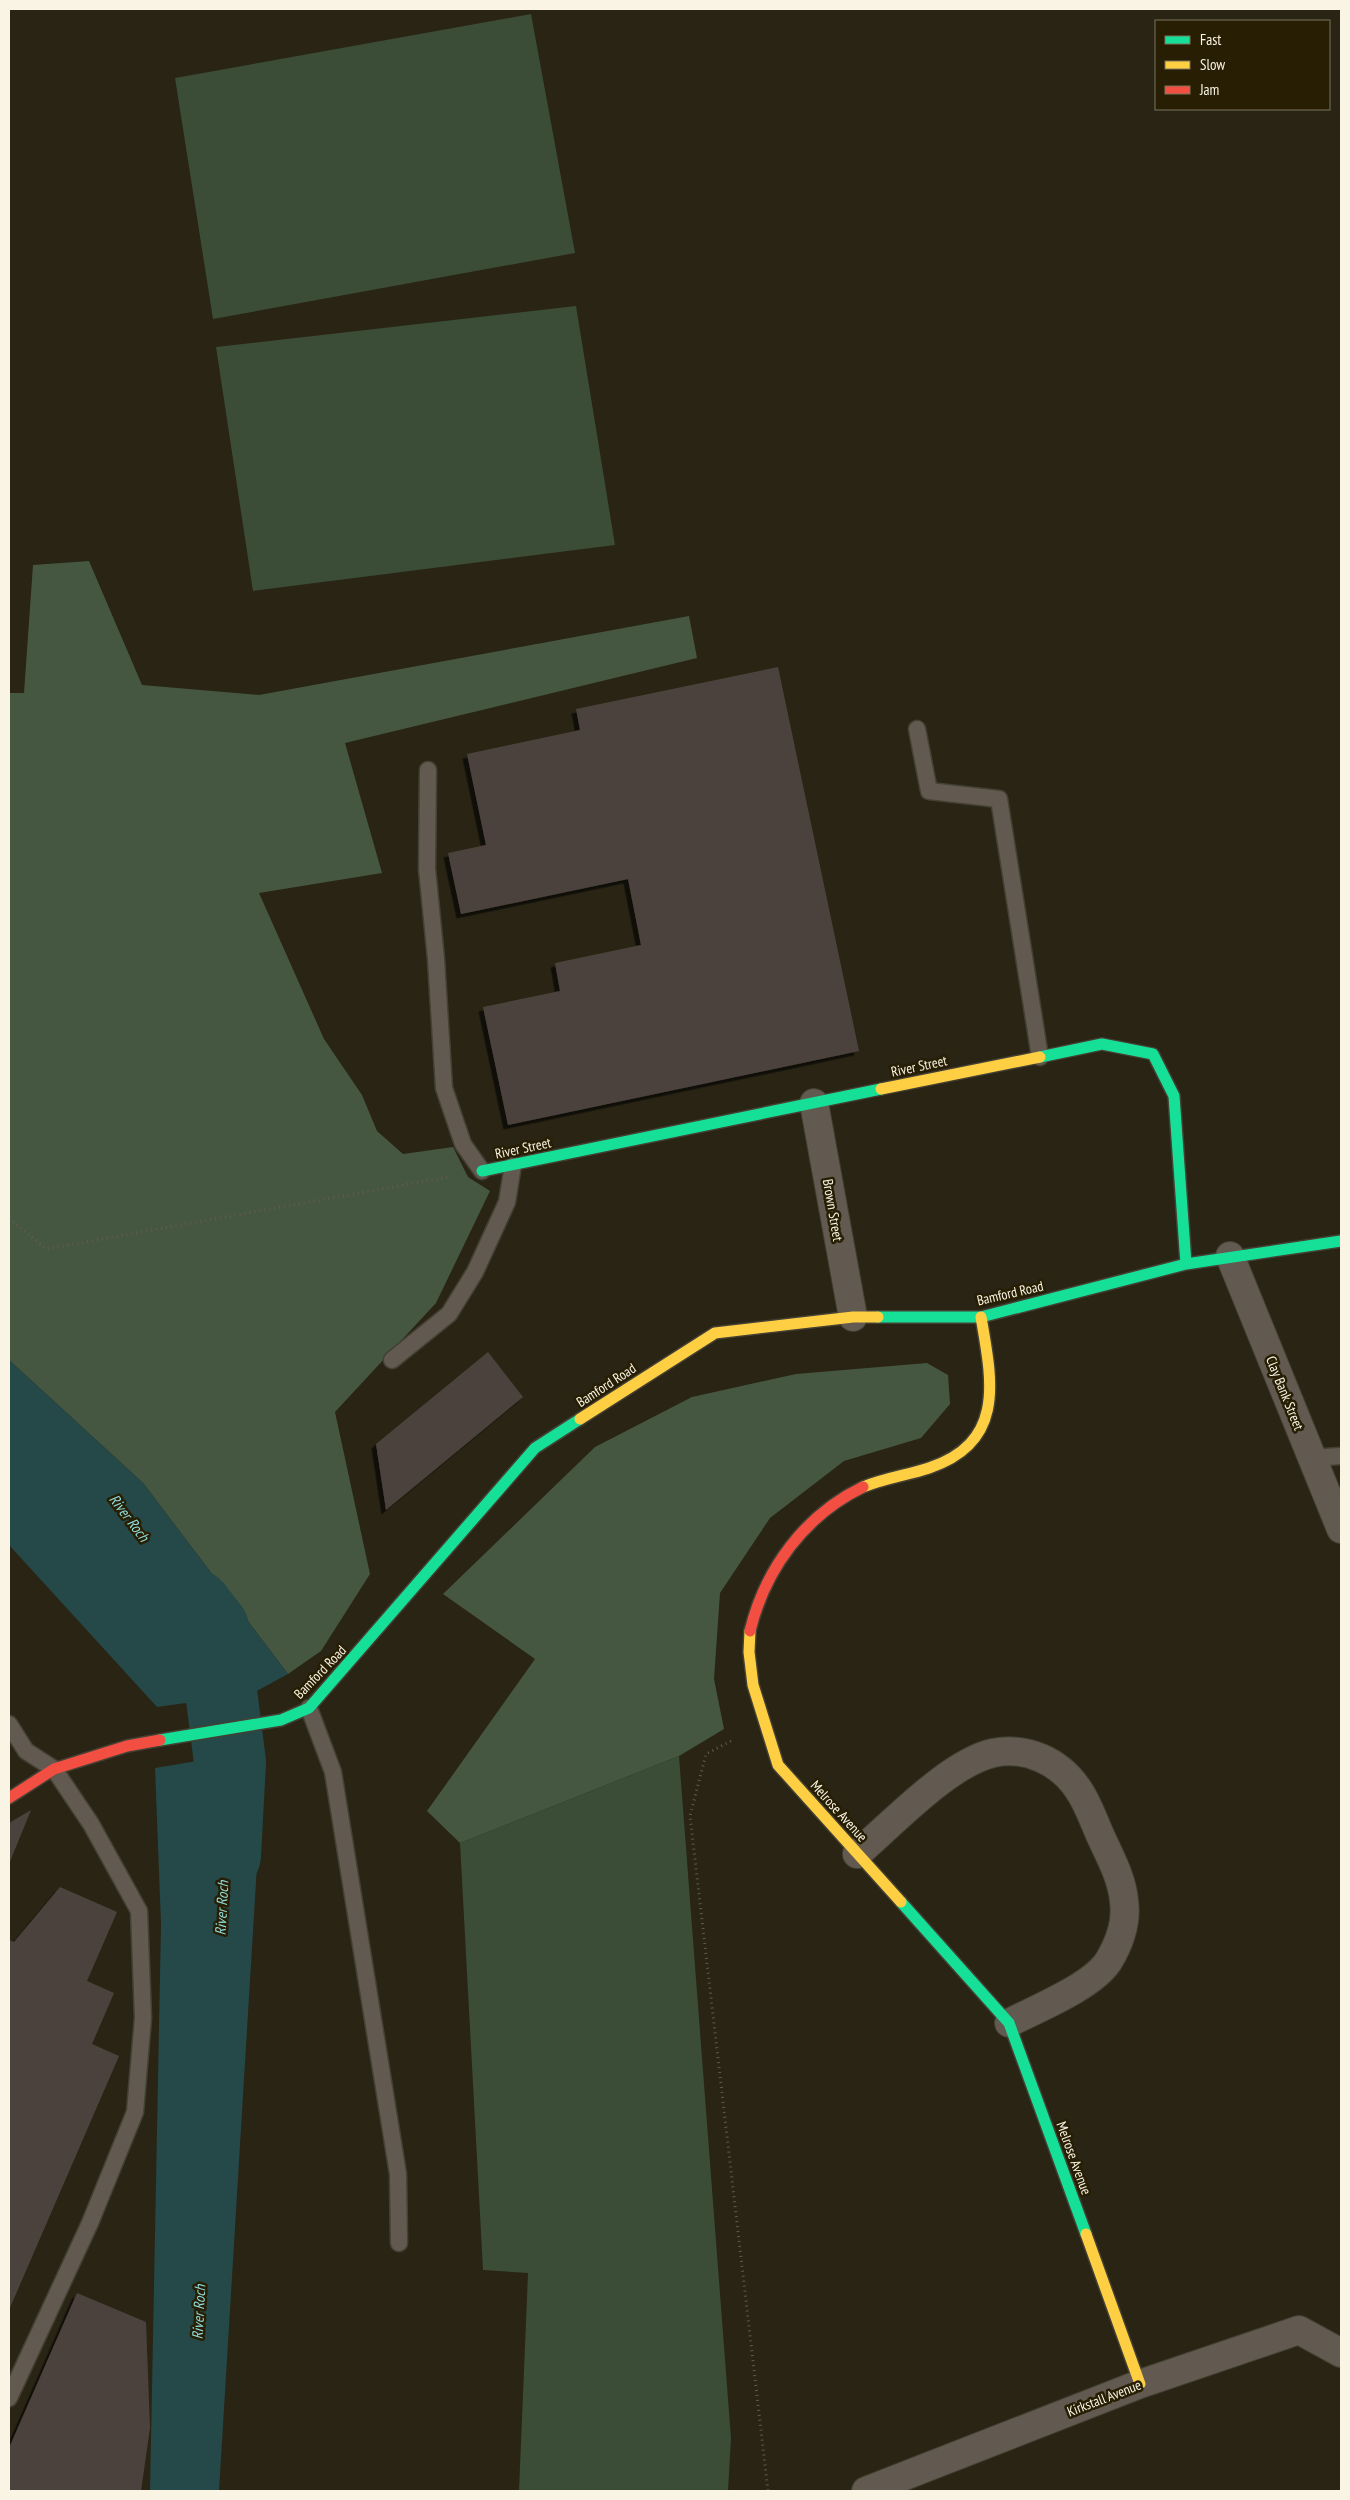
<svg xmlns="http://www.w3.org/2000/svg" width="1350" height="2500" font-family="'PT Sans Narrow',sans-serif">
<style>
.green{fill:#3b4c37}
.forest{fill:#465741}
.water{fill:#254848}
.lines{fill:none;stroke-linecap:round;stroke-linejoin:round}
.river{stroke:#254848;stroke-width:72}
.building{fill:#4c433c;filter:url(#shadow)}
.lane-casing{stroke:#444033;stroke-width:19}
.street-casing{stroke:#444033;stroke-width:30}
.fast-casing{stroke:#444033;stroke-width:14}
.slow-casing{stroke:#444033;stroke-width:14}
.jam-casing{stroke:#444033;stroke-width:14}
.path{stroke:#615b51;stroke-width:3;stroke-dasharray:1 4;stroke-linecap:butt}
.lane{stroke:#625a50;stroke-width:16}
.street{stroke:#625a50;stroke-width:28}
.fast{stroke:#16e098;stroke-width:11}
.slow{stroke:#ffcf43;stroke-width:11}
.jam{stroke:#f24e42;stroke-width:11}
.labels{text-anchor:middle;stroke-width:5;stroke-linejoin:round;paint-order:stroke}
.street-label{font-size:14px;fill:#f9f4e4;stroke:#271e03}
.water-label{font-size:15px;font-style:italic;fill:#8fdadc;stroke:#271e03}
</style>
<defs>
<filter id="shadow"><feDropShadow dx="-4.5" dy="4.5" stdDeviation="0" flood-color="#0009"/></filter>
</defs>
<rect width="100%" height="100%" fill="#292414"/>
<path class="green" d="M531 14 575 253 213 319 175 78Z
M576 306 615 545 253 591 216 347Z
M679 1756 731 2438 728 2491H519L528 2273 483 2270 460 1843Z"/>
<path class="forest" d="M89 561 142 685 259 695 689 616 697 658 345 743 382 873 259 893 324 1039 362 1095 377 1131 403 1154 453 1147 468 1177 490 1191 436 1303 335 1412 370 1574 321 1651 288 1674 143 1483 9 1360V693H24L33 565Z
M927 1363 948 1375 950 1404 921 1438 844 1461 770 1518 720 1593 714 1679 724 1729 679 1756 460 1843 427 1811 535 1659 443 1594 595 1447 692 1397 796 1374Z"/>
<path class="water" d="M9 1360 143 1483 288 1674 251 1694 157 1707 9 1545Z
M264 1750 219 2491H150L161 1924 155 1768Z"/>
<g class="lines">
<path class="river" d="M195 1605 213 1628 230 1762 225 1856"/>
</g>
<path class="building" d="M778 667 859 1051 508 1125 483 1007 560 991 555 963 641 945 628 879 461 914 448 853 486 845 467 754 580 730 576 709Z
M488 1352 523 1397 386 1510 376 1444Z
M31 1810 9 1864V1823Z
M60 1887 117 1912 87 1981 114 1993 92 2044 119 2056 9 2310V1940L14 1942Z
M77 2293 146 2322 150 2428 141 2491H9V2448Z"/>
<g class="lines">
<g class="lane-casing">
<path id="lane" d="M917 729 929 791 999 799 1040 1057
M428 770 427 869 436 959 444 1088 463 1144 482 1171
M392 1360 449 1314 475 1272 507 1202 513 1165
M1310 1458 1341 1456
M309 1708 333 1772 398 2174 399 2243
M9 1724 26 1751 54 1769 91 1824 139 1911 143 2018 135 2112 90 2223 9 2398"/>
</g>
<g class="street-casing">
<path id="street" d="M814 1103 853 1317
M1230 1256 1341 1529
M857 1854C892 1824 949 1763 993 1753 1026 1746 1059 1761 1078 1789 1088 1803 1094 1822 1101 1837 1110 1857 1122 1878 1124 1901 1127 1922 1119 1944 1108 1962 1091 1987 1036 2009 1009 2023
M866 2491 1140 2384 1299 2330 1341 2353"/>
</g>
<g class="fast-casing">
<path id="fast" d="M1040 1057 1102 1044 1153 1054 1174 1096 1186 1264
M482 1171 881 1089
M878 1317H981L1186 1264 1341 1241
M160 1740 281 1720 309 1708 535 1448 580 1419
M901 1902 1009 2023 1086 2234"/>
</g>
<g class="slow-casing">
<path id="slow" d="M881 1089 1040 1057
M580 1419 715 1333 853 1317H878
M863 1487C885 1478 908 1475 929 1468 1006 1442 992 1381 981 1317
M750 1631 749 1652 753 1685 778 1765 901 1902
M1086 2234 1140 2384"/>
</g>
<g class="jam-casing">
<path id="jam" d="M750 1631C765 1569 805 1515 863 1487
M9 1798 54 1769 127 1746 160 1740"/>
</g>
<path class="path" d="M9 1218 46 1249 449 1177
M731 1741 706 1754 690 1816 768 2491"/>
<use href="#lane" class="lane"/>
<use href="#street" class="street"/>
<use href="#fast" class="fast"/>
<use href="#slow" class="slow"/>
<use href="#jam" class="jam"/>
</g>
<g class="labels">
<g class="street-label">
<text transform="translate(919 1066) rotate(-12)" y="5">River Street</text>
<text transform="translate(523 1148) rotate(-12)" y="5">River Street</text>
<text transform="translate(833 1210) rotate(80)" y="5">Brown Street</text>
<text transform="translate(1010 1293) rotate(-13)" y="5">Bamford Road</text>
<text transform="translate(606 1385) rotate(-33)" y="5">Bamford Road</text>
<text transform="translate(1285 1393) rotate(68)" y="5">Clay Bank Street</text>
<text transform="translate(320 1672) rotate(-46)" y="5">Bamford Road</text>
<text transform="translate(839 1811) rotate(48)" y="5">Melrose Avenue</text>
<text transform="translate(1074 2158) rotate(70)" y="5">Melrose Avenue</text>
<text transform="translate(1104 2398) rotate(-21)" y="5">Kirkstall Avenue</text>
</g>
<g class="water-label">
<text transform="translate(129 1518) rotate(53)" y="5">River Roch</text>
<text transform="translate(222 1908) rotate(-87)" y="5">River Roch</text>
<text transform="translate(199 2312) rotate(-87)" y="5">River Roch</text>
</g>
</g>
<rect width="1350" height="2500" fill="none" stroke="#f9f4e4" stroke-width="20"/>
<rect x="1155" y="20" width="175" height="90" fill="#271e03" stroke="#7b745d"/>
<rect x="1165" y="36" width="25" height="8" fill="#16e098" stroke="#7b745d"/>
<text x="1200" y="45" font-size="15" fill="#f9f4e4">Fast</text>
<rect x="1165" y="61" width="25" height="8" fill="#ffcf43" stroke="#7b745d"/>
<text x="1200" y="70" font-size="15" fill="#f9f4e4">Slow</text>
<rect x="1165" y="86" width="25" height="8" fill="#f24e42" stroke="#7b745d"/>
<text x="1200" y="95" font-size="15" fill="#f9f4e4">Jam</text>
</svg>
